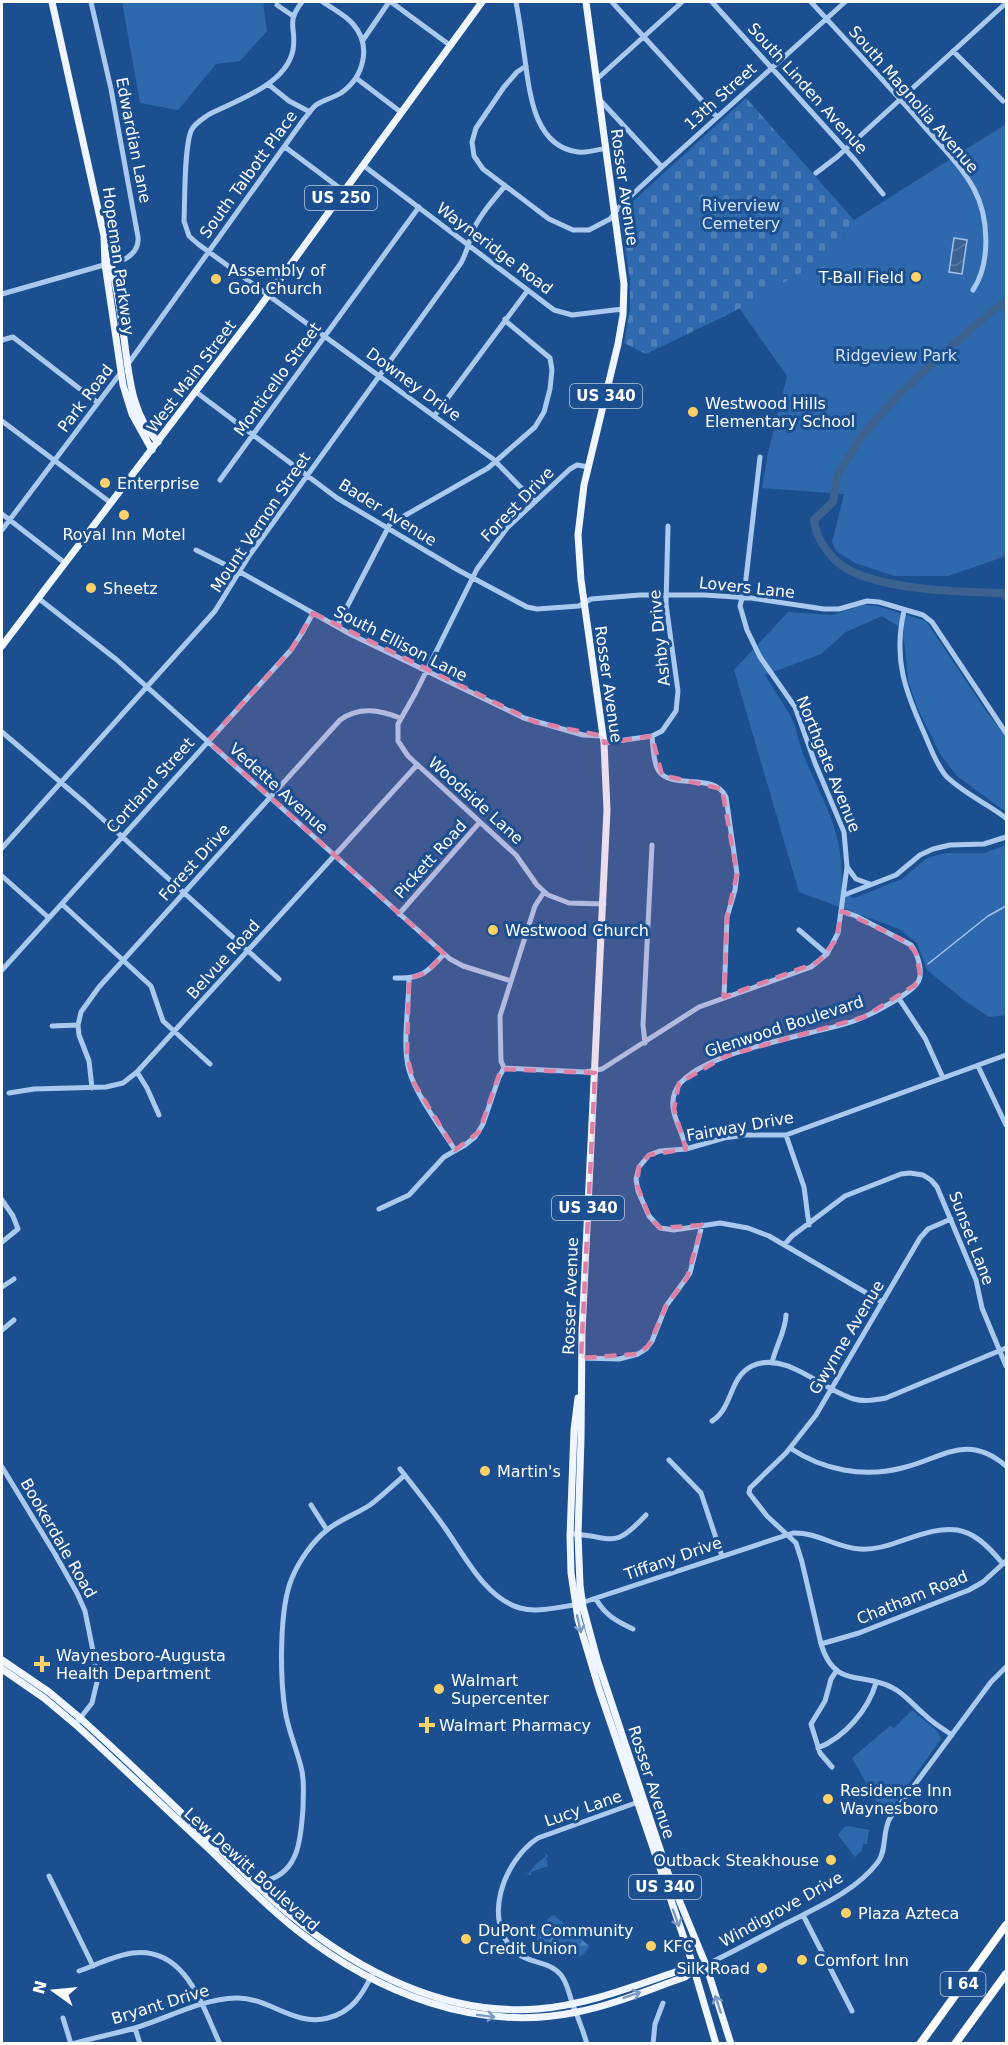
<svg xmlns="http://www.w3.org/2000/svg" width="1008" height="2045" font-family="'DejaVu Sans',sans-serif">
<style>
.green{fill:#2e69ad}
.forest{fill:url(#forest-firs)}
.cemetery{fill:url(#cemetery-stones)}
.water{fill:url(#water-waves);stroke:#9cc4f0;stroke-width:1.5}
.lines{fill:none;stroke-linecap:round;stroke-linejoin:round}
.stream{stroke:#9cc4f0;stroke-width:1.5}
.river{stroke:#3c6290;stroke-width:8}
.minor{stroke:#a9c9ee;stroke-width:5}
.major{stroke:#f0f6ff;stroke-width:7}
.highway{stroke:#fff;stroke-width:8}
.oneway{stroke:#7b9ac1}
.marked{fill:#dd80a5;fill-opacity:0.2;stroke:#dd80a5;stroke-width:4.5;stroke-dasharray:12 8;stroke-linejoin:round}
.poi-dot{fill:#ffd166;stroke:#1b4f8f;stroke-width:2}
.labels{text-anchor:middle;stroke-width:6;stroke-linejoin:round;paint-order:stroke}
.shield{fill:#1b4f8f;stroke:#bbcadd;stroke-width:1.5}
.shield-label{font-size:15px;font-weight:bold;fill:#fff}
.street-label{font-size:16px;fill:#fff;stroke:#1b4f8f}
.park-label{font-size:16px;fill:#cfe3fa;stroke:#1b4f8f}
.poi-label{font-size:16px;fill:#fff;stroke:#1b4f8f;text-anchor:start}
</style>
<defs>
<pattern id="forest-firs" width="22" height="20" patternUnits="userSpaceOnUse" patternTransform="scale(1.5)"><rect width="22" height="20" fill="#2e69ad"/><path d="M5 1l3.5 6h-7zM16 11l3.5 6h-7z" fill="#4d80b9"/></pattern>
<pattern id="cemetery-stones" width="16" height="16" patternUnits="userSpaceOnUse" patternTransform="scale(1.5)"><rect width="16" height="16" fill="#2e69ad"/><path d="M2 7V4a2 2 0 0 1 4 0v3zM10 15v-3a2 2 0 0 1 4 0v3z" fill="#4d80b9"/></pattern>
<pattern id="water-waves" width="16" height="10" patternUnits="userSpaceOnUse" patternTransform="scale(1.5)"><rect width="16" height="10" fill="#3c6290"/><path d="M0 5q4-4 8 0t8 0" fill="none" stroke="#597aa1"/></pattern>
</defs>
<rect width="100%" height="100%" fill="#1b4f8f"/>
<path class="green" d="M122 2H263L267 31 240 61 216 64 178 110 140 103Z
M1006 124V556L948 576H894L855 563 836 551 832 542 844 494 762 488 768 453 787 376 739 308 806 270 816 278 823 263 836 251 854 220Z
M863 605 877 606 926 621 986 711 1006 737V812L957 776 940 754 917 707 908 680 905 647 903 637 904 630 882 616 846 632 821 654 765 675C773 690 785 704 792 719 797 730 799 743 803 754 824 806 846 833 841 892L854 898 902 879 927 858 945 853H984L1006 845V1015L989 1017 965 1001 927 970 917 943 899 929 799 892 734 670 788 612 833 615Z
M912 1710 938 1732 941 1739 887 1814 883 1813 852 1758 890 1726 894 1728Z
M848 1826 869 1830 867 1844H863L862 1850 855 1857 838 1835 844 1827Z
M544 1852 548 1856 546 1858 548 1866 531 1872V1875L526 1874 525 1873 528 1874 535 1865 546 1856Z"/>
<path class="forest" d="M554 1915 589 1946C586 1953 580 1959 572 1957L569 1950 576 1945 568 1941C560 1947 548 1945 538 1944L536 1937C540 1927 544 1920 554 1915Z"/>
<path class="cemetery" d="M746 98 854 220 836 251 824 263 827 269 816 279 806 270 733 312 646 354 624 343 630 309V279L619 214Z"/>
<path class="water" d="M954 238 967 240 962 274 949 272Z"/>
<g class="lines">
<path class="stream" d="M928 964 988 916 1006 906"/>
<path class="river" d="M1006 302 992 311 947 350 898 395 861 437 837 476 833 502 814 520C816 542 835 565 855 573 895 590 959 592 1003 593L1006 596"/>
<path class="minor" d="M302 2C285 24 297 27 293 50 286 85 237 100 208 115 201 120 194 124 191 131 184 149 185 200 184 221L189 236 198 244 493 459 535 502
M391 2 451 46
M516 2C520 23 523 45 526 67 530 99 537 147 578 152 587 153 597 150 606 148
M612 2 717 117
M712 2 855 160 883 194
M811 2C848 42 886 83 922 124 940 145 961 165 974 189 989 217 991 263 973 290
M277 5 293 16
M363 40 389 2
M953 51 1003 101
M526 66 517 72 504 87 476 128 472 142 474 156 483 169 549 219 573 230H589L610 219 621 205 662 167 845 2
M356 78 402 113
M597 79 682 2
M268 84 289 101 310 112
M600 100 662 167
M285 147 345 192
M364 166 554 310 572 315 623 309
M816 173 837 157 1006 3
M2 294 125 259C134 254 139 247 138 237L111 89 91 2
M2 340 13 337 98 403
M128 364 304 119C308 115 311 109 316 105 323 100 333 98 341 93 364 77 372 46 353 24 345 15 333 9 323 2
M196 392 337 498 458 570 527 607 537 609 579 606 591 599 640 595H704L751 598 824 609H839L867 601 879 602 923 615 932 622 1006 733
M435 415 528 290
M2 421 111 503
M589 467 577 465 570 469 507 528 477 569 416 692 398 724V741L408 756 516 855 537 885 548 895 569 903 604 904
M220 480 419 207
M2 514 65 563
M2 530 122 371
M196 550 240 572 352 635 524 718 583 735 603 736
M38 598 117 660 450 959 463 966 511 981
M904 611C893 659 905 691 925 735 931 749 936 764 946 776 963 793 988 804 1006 818
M337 626 390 524 488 468 535 427 544 412 550 389 552 370 550 358 508 323 505 319
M2 732 85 803 279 979
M652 736C653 746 653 761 658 770 671 791 714 771 726 797L737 874 735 890 727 917 724 997
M604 743 652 736 662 731 676 711 678 691 666 604 668 526
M2 848 215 611 249 556 461 263C467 252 469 242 473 230 481 214 493 200 505 186
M847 867 856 879 870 884
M2 876 49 918
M844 895 896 875 920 855 933 849 950 845 984 844 1006 837
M62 904 151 986 163 1021 210 1064
M399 914 480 822
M799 930 827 954
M2 970 291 650 302 633 313 613
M395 978C421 979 427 973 444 954
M409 978C409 1004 402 1046 409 1070 416 1095 441 1128 455 1150
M898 997 925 1038 943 1078
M52 1026 78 1025
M645 1043 643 1025 652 845
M978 1066 1006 1125
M504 1068 585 1072 602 1069 699 1007 811 967 827 954 838 933 847 867 844 832 815 763 795 707 760 657 747 630 740 606 745 587 760 457
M504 1068 501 1061 500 1016 535 906 544 892
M137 1072 147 1088 159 1115
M92 1088 89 1061 79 1035 78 1025 81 1012 99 987 340 720C359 706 380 710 400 718
M9 1093 34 1089 106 1087 123 1083 137 1072 417 765
M786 1135 804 1187 809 1225
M686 1149C683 1130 667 1111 675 1092 690 1052 815 1035 854 1021 868 1016 914 993 919 980 923 970 917 953 911 945L856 916 842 911
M2 1200 13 1216 18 1229 2 1242
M379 1209 409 1195 444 1157 465 1145 475 1137 483 1124 499 1077 504 1068
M951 1219 928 1229 920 1238 816 1415 786 1453 750 1488 749 1493 767 1516 796 1543 802 1562 821 1644C835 1690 863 1671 893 1688 905 1694 914 1706 925 1715 933 1723 943 1729 952 1735
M784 1245 792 1236 845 1196 901 1174 910 1173 923 1175 931 1180 937 1187 976 1280 982 1308 1006 1366
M2 1287 14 1279
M882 1302 769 1236 748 1228 720 1223 674 1230 660 1228 649 1216 638 1191 636 1179 639 1167 649 1155 660 1151 686 1149 724 1138 744 1135H786L1006 1055
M2 1330 14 1320
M581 1358 619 1359 638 1354 646 1349 652 1341 666 1306 690 1273 702 1225
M772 1363C775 1348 786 1330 786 1315
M712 1421C733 1408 729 1377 752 1366 786 1350 823 1391 854 1399 864 1402 875 1400 886 1398L1006 1348
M790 1448C823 1470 863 1478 902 1468 942 1459 966 1432 1006 1466
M669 1460 701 1493 722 1556
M2 1467 55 1554 77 1593 85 1611 94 1656 97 1682 92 1703 78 1721
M400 1469C415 1488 431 1508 445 1528 465 1556 485 1598 520 1608 538 1613 557 1607 575 1605L793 1533C818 1532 836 1548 860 1549 875 1550 888 1546 901 1541 950 1524 968 1521 1003 1564
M311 1505 327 1530
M574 1534C615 1537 613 1550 646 1515
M596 1599C605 1615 616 1621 633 1629
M821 1644 859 1633 969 1590 983 1582 1006 1561
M818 1748C845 1737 868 1710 876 1683
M832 1767 820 1753 811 1724 825 1701 831 1679 837 1670
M49 1876 93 1966
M268 1880C300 1871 301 1835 303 1808 303 1794 305 1780 301 1767 296 1747 288 1730 285 1710 280 1677 279 1608 292 1578 299 1561 312 1542 327 1530 339 1520 356 1514 370 1505 382 1496 393 1485 405 1475
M803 1915 852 2011
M706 1965C732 1952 757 1939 783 1925 816 1908 855 1892 878 1862 887 1850 882 1832 890 1818L991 1682 1006 1667
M79 1971C96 1965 115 1955 133 1953 186 1947 202 2006 220 2044
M63 2018 71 2044
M135 2028 140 2044
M72 2044C93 2038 114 2034 135 2028 168 2018 201 1999 236 1998 269 1997 294 2027 328 2018 352 2012 362 1995 372 1975
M587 2044C583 2030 578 2018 573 2005 569 1995 568 1984 561 1975 550 1961 530 1964 517 1953 480 1922 504 1860 538 1838L641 1801
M653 2044 655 2024 663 2003"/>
<path class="major" d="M52 2 104 236 105 264 123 385 132 414 152 450
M586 2 624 284 623 315 618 344 584 485 578 535 581 580 604 743 607 810 582 1331 581 1439 578 1534 580 1585 583 1607 597 1659 668 1873 706 1965 731 2044
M107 247C115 277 120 308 124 338 129 374 131 415 158 442
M2 646 256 312 482 2
M578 1398 574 1430 570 1536 571 1573 578 1619 599 1689 690 1956 716 2044
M2 1660 49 1692 80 1718C127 1760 171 1803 216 1846 240 1868 263 1893 289 1914 358 1971 445 2016 537 2009 587 2005 634 1986 681 1970H694
M2 1669 44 1698 75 1724C120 1765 164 1807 208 1848 238 1877 266 1906 298 1931 377 1993 477 2033 577 2012 614 2005 650 1989 685 1977L694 1970 706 1965"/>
<path class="highway" d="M920 2044 1006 1925
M955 2044 1006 1974"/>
</g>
<defs><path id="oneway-shaft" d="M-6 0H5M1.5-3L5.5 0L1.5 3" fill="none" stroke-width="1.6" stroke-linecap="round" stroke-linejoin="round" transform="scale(1.5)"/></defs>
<g class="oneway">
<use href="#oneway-shaft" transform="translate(579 1624) rotate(77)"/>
<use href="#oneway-shaft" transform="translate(676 1918) rotate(70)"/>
<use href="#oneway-shaft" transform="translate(632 1995) rotate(-19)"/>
<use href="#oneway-shaft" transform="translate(718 2004) rotate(-108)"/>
<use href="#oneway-shaft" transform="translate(486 2016) rotate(7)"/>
</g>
<path class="marked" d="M313 613 535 722 603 736 604 743 652 736 662 775 722 789 737 874 727 917 724 997 818 962 836 940 842 911 907 942 916 953 920 974 915 985 864 1017 726 1056 679 1083 674 1109 686 1149 649 1155 639 1167 637 1185 649 1216 660 1228 702 1225 687 1278 666 1306 649 1345 638 1354 581 1358 595 1073 501 1069 479 1132 455 1150 414 1083 407 1056 409 978 426 973 444 954 208 741 291 650Z"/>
<g class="poi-dot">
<circle cx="916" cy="277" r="6"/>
<circle cx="216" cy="279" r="6"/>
<circle cx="693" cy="412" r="6"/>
<circle cx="105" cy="483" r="6"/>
<circle cx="124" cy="515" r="6"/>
<circle cx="91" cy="588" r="6"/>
<circle cx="493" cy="930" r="6"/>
<circle cx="485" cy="1471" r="6"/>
<path d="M39 1655h6v6h6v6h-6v6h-6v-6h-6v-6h6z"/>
<circle cx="439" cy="1689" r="6"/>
<path d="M424 1716h6v6h6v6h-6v6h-6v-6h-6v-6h6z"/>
<circle cx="828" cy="1799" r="6"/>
<circle cx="831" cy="1860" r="6"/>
<circle cx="846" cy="1913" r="6"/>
<circle cx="466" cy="1939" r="6"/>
<circle cx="651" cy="1946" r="6"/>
<circle cx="802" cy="1960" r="6"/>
<circle cx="762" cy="1968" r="6"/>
</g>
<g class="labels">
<g class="shield">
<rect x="305" y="186" width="72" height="24" rx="4.5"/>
<rect x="570" y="384" width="72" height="24" rx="4.5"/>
<rect x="552" y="1196" width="72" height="24" rx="4.5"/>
<rect x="629" y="1875" width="72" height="24" rx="4.5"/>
<rect x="940.5" y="1972" width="45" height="24" rx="4.5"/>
</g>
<g class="shield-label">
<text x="341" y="203">US 250</text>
<text x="606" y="401">US 340</text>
<text x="588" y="1213">US 340</text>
<text x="665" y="1892">US 340</text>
<text x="963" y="1989">I 64</text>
</g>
<g class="street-label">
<text transform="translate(808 88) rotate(48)" y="6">South Linden Avenue</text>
<text transform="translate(720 96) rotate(-42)" y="6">13th Street</text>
<text transform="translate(914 99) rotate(49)" y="6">South Magnolia Avenue</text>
<text transform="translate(134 140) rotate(79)" y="6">Edwardian Lane</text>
<text transform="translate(248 174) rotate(-54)" y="6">South Talbott Place</text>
<text transform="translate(625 187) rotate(82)" y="6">Rosser Avenue</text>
<text transform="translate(495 248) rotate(37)" y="6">Wayneridge Road</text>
<text transform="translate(119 261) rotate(82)" y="6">Hopeman Parkway</text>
<text transform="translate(191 376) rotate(-53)" y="6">West Main Street</text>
<text transform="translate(277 379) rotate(-54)" y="6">Monticello Street</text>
<text transform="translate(414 384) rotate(36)" y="6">Downey Drive</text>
<text transform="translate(85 398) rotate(-53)" y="6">Park Road</text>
<text transform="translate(517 504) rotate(-46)" y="6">Forest Drive</text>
<text transform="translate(388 512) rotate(32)" y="6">Bader Avenue</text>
<text transform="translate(260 522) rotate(-56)" y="6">Mount Vernon Street</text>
<text transform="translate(747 587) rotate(6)" y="6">Lovers Lane</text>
<text transform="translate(659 638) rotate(-96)" y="6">Ashby Drive</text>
<text transform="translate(401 643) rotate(27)" y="6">South Ellison Lane</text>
<text transform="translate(609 684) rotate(82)" y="6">Rosser Avenue</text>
<text transform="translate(829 764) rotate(68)" y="6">Northgate Avenue</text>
<text transform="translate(150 785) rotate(-48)" y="6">Cortland Street</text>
<text transform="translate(279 788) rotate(42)" y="6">Vedette Avenue</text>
<text transform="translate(476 800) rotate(42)" y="6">Woodside Lane</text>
<text transform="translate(430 859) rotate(-48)" y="6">Pickett Road</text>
<text transform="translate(194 862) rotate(-48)" y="6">Forest Drive</text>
<text transform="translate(223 959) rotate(-48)" y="6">Belvue Road</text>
<text transform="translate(784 1026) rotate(-18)" y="6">Glenwood Boulevard</text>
<text transform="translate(740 1126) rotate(-10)" y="6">Fairway Drive</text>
<text transform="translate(972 1238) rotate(69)" y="6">Sunset Lane</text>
<text transform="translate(570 1296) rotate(-88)" y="6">Rosser Avenue</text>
<text transform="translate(846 1337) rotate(-59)" y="6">Gwynne Avenue</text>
<text transform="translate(59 1538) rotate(60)" y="6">Bookerdale Road</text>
<text transform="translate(673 1558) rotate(-19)" y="6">Tiffany Drive</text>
<text transform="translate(912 1597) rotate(-22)" y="6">Chatham Road</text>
<text transform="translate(652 1782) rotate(72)" y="6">Rosser Avenue</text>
<text transform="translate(583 1808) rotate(-19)" y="6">Lucy Lane</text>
<text transform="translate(252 1869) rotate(42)" y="6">Lew Dewitt Boulevard</text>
<text transform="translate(781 1909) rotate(-29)" y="6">Windigrove Drive</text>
<text transform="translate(160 2004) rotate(-17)" y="6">Bryant Drive</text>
</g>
<g class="park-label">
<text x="741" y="211">Riverview<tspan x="741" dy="18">Cemetery</tspan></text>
<text x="896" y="361">Ridgeview Park</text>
</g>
<g class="poi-label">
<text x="228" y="276">Assembly of<tspan x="228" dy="18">God Church</tspan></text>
<text x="904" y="283" text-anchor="end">T-Ball Field</text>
<text x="705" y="409">Westwood Hills<tspan x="705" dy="18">Elementary School</tspan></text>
<text x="117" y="489">Enterprise</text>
<text x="124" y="540" text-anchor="middle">Royal Inn Motel</text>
<text x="103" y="594">Sheetz</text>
<text x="505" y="936">Westwood Church</text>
<text x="497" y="1477">Martin's</text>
<text x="56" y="1661">Waynesboro-Augusta<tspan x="56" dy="18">Health Department</tspan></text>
<text x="451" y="1686">Walmart<tspan x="451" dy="18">Supercenter</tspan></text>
<text x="439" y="1731">Walmart Pharmacy</text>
<text x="840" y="1796">Residence Inn<tspan x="840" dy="18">Waynesboro</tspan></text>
<text x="819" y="1866" text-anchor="end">Outback Steakhouse</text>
<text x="858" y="1919">Plaza Azteca</text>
<text x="478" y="1936">DuPont Community<tspan x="478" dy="18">Credit Union</tspan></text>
<text x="663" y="1952">KFC</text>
<text x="814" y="1966">Comfort Inn</text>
<text x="750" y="1974" text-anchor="end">Silk Road</text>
</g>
</g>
<rect width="1008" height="2045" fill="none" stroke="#ffffff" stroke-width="6"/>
<g transform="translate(54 1991) rotate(285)" stroke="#1b4f8f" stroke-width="4.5" paint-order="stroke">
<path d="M0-4.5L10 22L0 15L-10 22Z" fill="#ffffff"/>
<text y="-9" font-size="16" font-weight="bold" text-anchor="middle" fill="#ffffff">N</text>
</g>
</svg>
